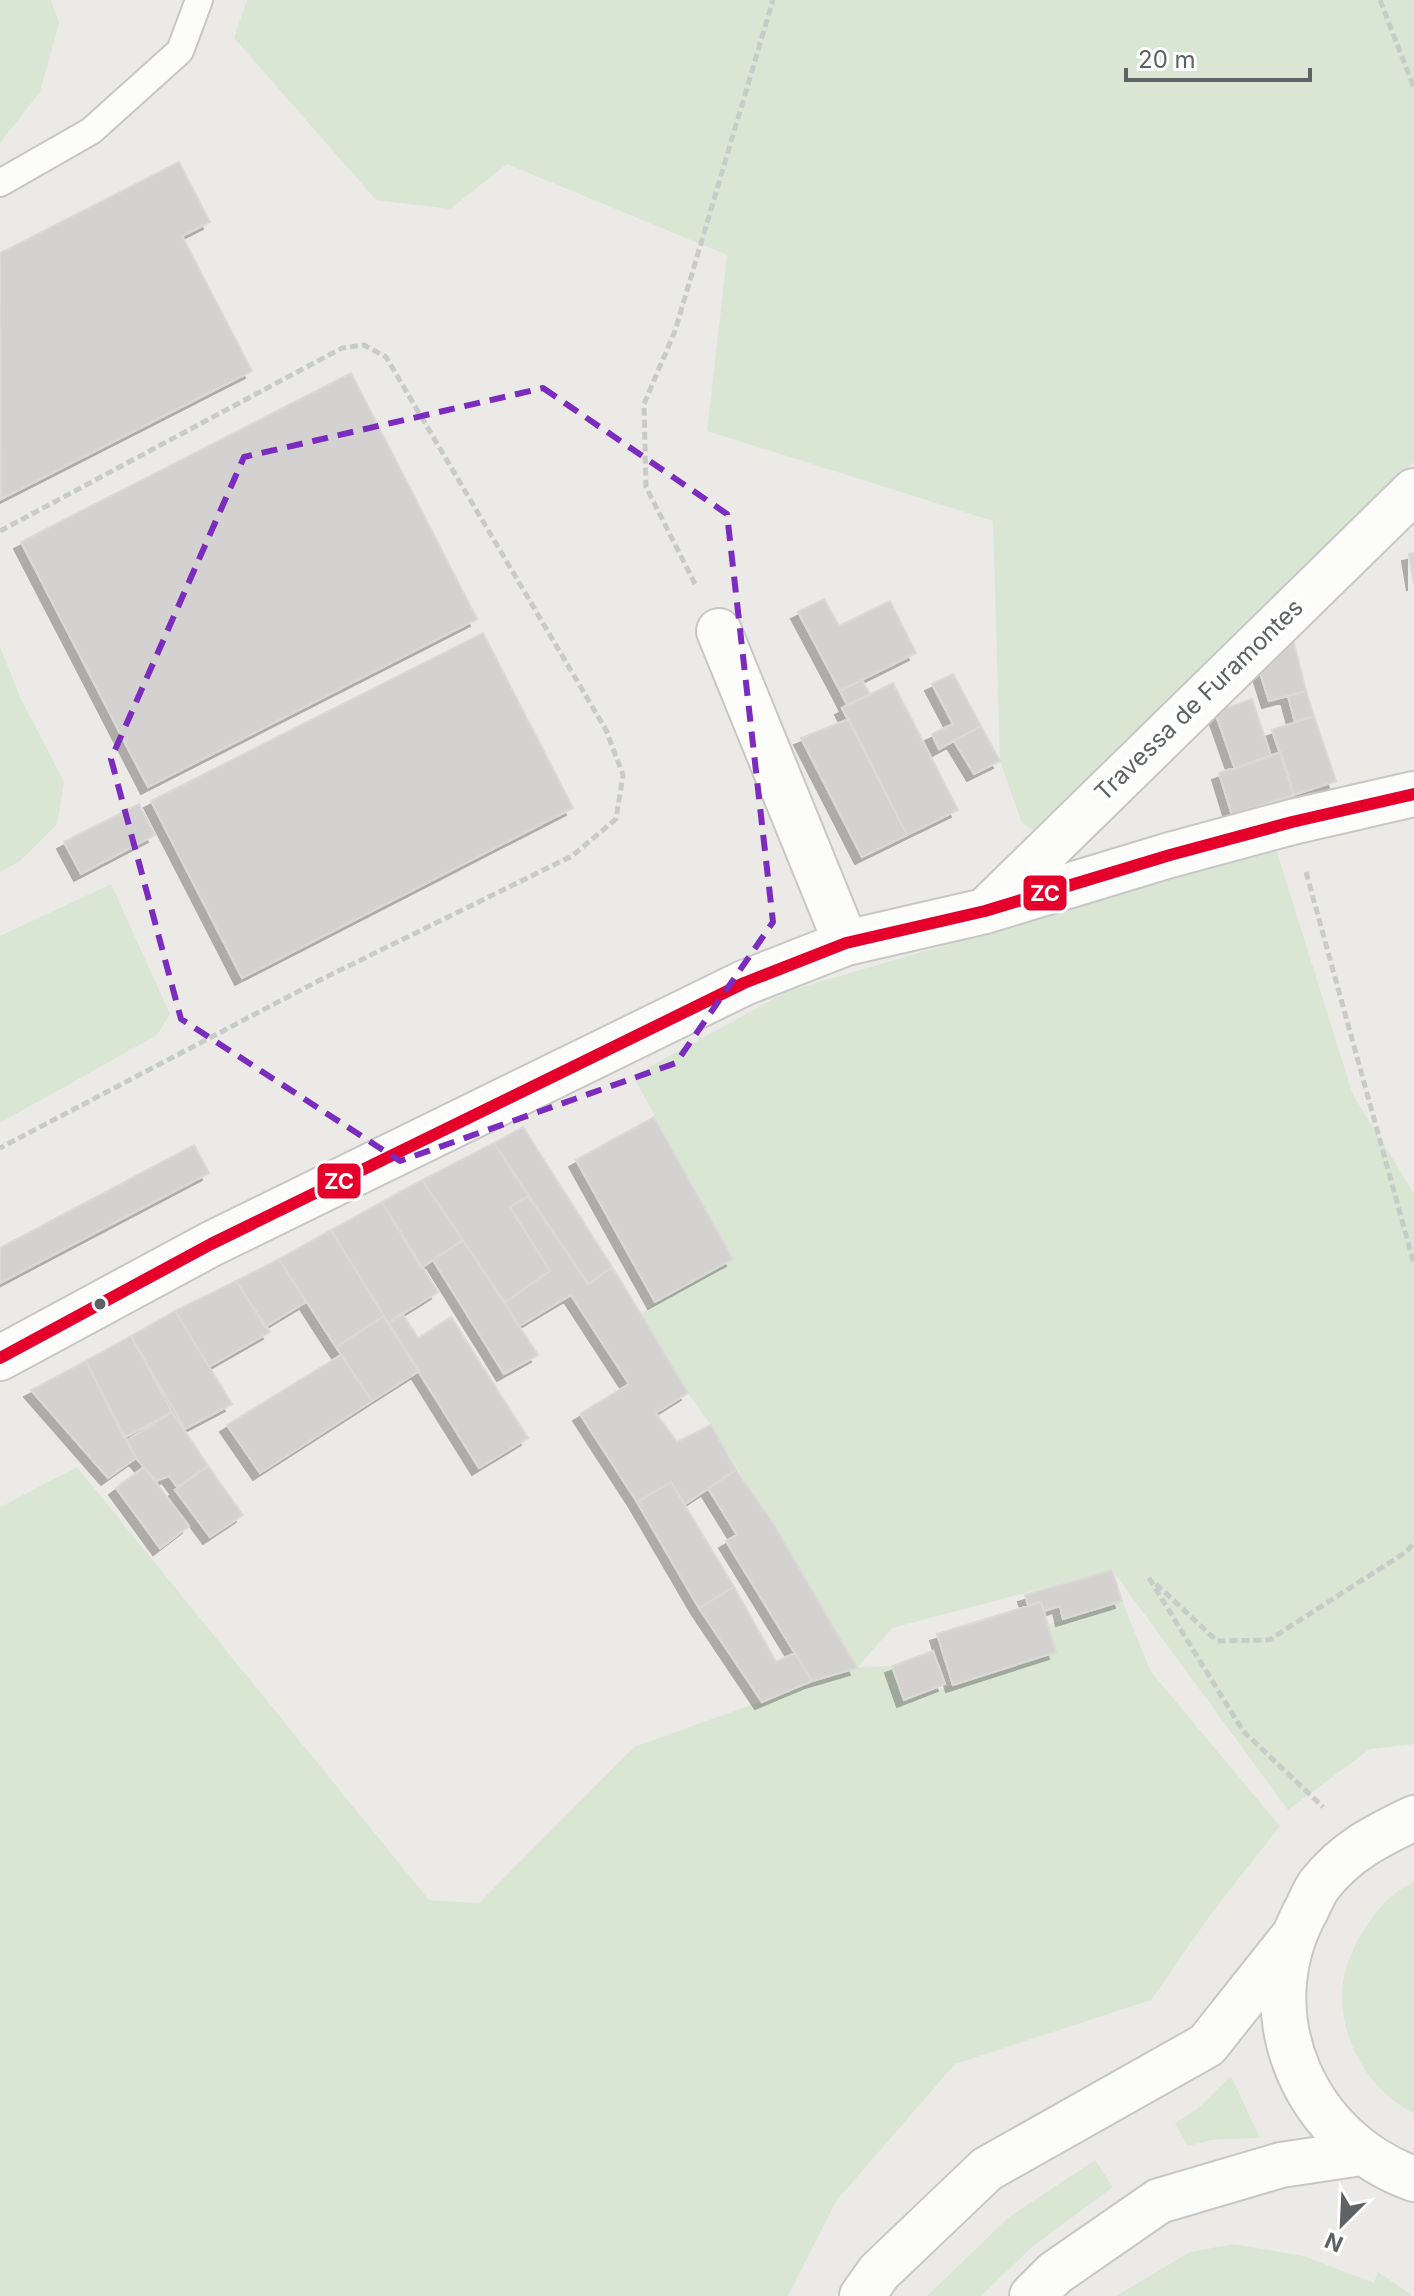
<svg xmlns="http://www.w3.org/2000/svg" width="1414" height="2296" font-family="Inter,sans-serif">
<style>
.green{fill:#dae6d4}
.building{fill:#d4d2d0;stroke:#dbd9d6;stroke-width:2;filter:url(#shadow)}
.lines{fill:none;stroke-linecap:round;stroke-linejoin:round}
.lane-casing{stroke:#c7c7c7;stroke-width:30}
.street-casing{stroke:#c7c7c7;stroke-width:48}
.secondary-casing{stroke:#c6c7c7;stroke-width:48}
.path{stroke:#c8ccc9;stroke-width:5;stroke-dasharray:8 4;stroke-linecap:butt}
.lane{stroke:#fcfcfb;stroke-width:26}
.street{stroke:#fcfcfb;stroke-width:44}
.secondary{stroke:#fcfcfb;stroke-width:44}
.bus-1-casing{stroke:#fff;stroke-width:18}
.bus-1{stroke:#e4002b;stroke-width:12}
.marked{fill:none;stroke:#7b2cbf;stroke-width:6;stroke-dasharray:16 10;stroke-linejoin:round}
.bus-dot{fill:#5d6264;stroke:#fff;stroke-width:3}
.labels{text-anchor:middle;stroke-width:8;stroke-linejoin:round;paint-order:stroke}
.street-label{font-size:24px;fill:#5d6264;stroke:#fff}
.line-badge{stroke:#fff;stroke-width:3}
.badge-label{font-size:22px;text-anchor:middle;font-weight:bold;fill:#fff}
</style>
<defs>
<filter id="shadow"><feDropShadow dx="-7" dy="7" stdDeviation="0" flood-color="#0004"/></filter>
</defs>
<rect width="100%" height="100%" fill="#eceae7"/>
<path class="green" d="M0 0H51L59 23 40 92 0 143Z
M247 0H1414V462L1039 834 1022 823 1000 761 993 521 707 431 727 255 507 164 450 209 376 200 234 38Z
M0 647 21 699 64 782 57 824 20 861 0 872Z
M1276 849 1353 1095 1414 1193V1744L1370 1749 1288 1810 1112 1570 892 1628 858 1667 892 1666 905 1700 1056 1653 1048 1625 1122 1601 1151 1672 1280 1826 1211 1914 1151 2000 955 2064 836 2201 788 2296H0V1507L77 1467 429 1900 479 1903 634 1747 857 1667 711 1425 688 1393 641 1314 655 1302 733 1259 633 1076 788 991Z
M111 884 170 1014 157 1035 0 1123V936Z
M1414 1882V2113C1370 2093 1340 2040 1342 1992 1343 1969 1353 1947 1365 1928 1376 1910 1394 1890 1414 1882Z
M1231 2076 1260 2138 1212 2140 1188 2146 1175 2123 1196 2110Z
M1095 2160 1113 2187 1032 2247 981 2296H927L1009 2217Z
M1234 2244 1304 2256 1374 2283 1378 2272 1413 2296H1116L1190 2252Z"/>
<path class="building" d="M179 162 210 222 182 236 252 371 1 499 0 253Z
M351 373 477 619 148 787 21 542Z
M1414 553V584L1409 554Z
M824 599 839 626 890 601 916 653 840 691 798 612Z
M483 633 573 808 242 978 151 801Z
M1292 635 1306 691 1269 701 1257 663Z
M953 674 981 726 939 749 932 734 953 724 932 684Z
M862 680 870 694 847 705 840 691Z
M893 683 958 810 907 835 842 708Z
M1306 691 1314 716 1295 722 1288 696Z
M1252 699 1271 756 1235 769 1215 712Z
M1314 716 1336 781 1294 795 1272 730Z
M849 719 907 835 862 857 801 738Z
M981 726 1000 761 974 774 954 741Z
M1281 752 1294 795 1232 815 1219 773Z
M139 804 155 835 81 874 64 842Z
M654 1117 733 1259 655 1302 576 1160Z
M523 1127 612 1267 588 1284 494 1143Z
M494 1143 528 1196 510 1207 550 1271 505 1302 422 1180Z
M194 1145 209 1173 0 1283V1248Z
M422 1180 463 1240 421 1268 382 1202Z
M528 1196 588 1284 612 1267 641 1314 688 1393 656 1413 677 1442 711 1425 736 1470 685 1504 671 1482 637 1502 580 1414 629 1384 571 1295 519 1326 505 1302 550 1271 510 1207Z
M382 1202 438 1292 388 1323 331 1230Z
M331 1230 384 1316 336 1347 279 1259Z
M463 1240 538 1355 504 1374 433 1260Z
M279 1259 306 1302 265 1327 236 1281Z
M236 1281 270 1332 209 1367 175 1311Z
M175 1311 232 1404 185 1429 131 1336Z
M402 1313 418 1338 451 1317 528 1438 479 1468 388 1323Z
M384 1316 419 1371 372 1401 336 1347Z
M131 1336 172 1412 124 1438 86 1361Z
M341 1355 372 1401 260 1473 227 1425Z
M86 1361 136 1458 108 1478 31 1390Z
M172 1412 208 1466 177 1487 169 1476 156 1481 136 1458 126 1441Z
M208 1466 243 1515 210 1537 175 1490Z
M144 1467 189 1526 160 1548 116 1488Z
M736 1470 773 1523 857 1668 812 1681 726 1541 737 1535 708 1488Z
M671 1482 734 1587 699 1608 637 1502Z
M1112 1570 1122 1601 1063 1619 1060 1606 1044 1611 1041 1602 1028 1605 1025 1595Z
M734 1587 776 1662 795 1653 812 1681 762 1702 699 1608Z
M1041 1602 1056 1652 953 1685 937 1634Z
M933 1651 945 1684 904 1700 892 1666Z"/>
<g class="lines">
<g class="lane-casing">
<path id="lane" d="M0 183 91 131 180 51 199 0"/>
</g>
<g class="street-casing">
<path id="street" d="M719 631 846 943
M990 906 1414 491
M0 1358 211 1244 744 983 846 943 985 911 1170 855 1292 822 1414 794"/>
</g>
<g class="secondary-casing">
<path id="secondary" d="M1414 1818C1377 1836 1347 1850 1320 1884 1313 1893 1309 1906 1303 1916 1251 2019 1307 2141 1414 2179
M862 2296 879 2272 987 2169 1207 2045 1292 1938
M1032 2296 1055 2273 1159 2201 1281 2165 1361 2153"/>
</g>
<path class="path" d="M1380 0 1414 88
M0 531 342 348 364 345 386 357 606 730 623 775 616 819 572 856 320 980 0 1148
M695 584 646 487 644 404 675 331 773 0
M1306 872 1414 1264
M1149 1578 1243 1731 1323 1807
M1156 1584 1217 1641 1269 1640 1406 1552 1414 1543"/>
<use href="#lane" class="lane"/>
<use href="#street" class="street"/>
<use href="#secondary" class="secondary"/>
<g class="bus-1-casing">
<path id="bus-1" d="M0 1358 211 1244 744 983 846 943 985 911 1170 855 1292 822 1414 794"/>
</g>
<use href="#bus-1" class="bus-1"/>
</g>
<path class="marked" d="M543 388 727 514 773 922 676 1063 400 1161 181 1019 111 759 244 457Z"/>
<circle class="bus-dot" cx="100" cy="1304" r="7"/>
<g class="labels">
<g class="street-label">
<text transform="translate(1199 700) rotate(-44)" y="8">Travessa de Furamontes</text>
</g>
</g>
<g class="line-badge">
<rect x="1022" y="874" width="46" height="38" rx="8" fill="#e4002b"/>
<rect x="316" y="1162" width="46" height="38" rx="8" fill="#e4002b"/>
</g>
<g class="badge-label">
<text x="1045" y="901">ZC</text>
<text x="339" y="1189">ZC</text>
</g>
<g transform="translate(1342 2224) rotate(204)" stroke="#ffffff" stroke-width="6" paint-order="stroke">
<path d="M0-6L14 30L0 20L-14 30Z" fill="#5d6264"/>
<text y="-12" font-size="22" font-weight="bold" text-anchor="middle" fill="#5d6264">N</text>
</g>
<path d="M1126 68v12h184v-12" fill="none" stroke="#5d6264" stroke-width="4"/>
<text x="1138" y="68" font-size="24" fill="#5d6264" stroke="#ffffff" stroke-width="6" paint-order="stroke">20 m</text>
</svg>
